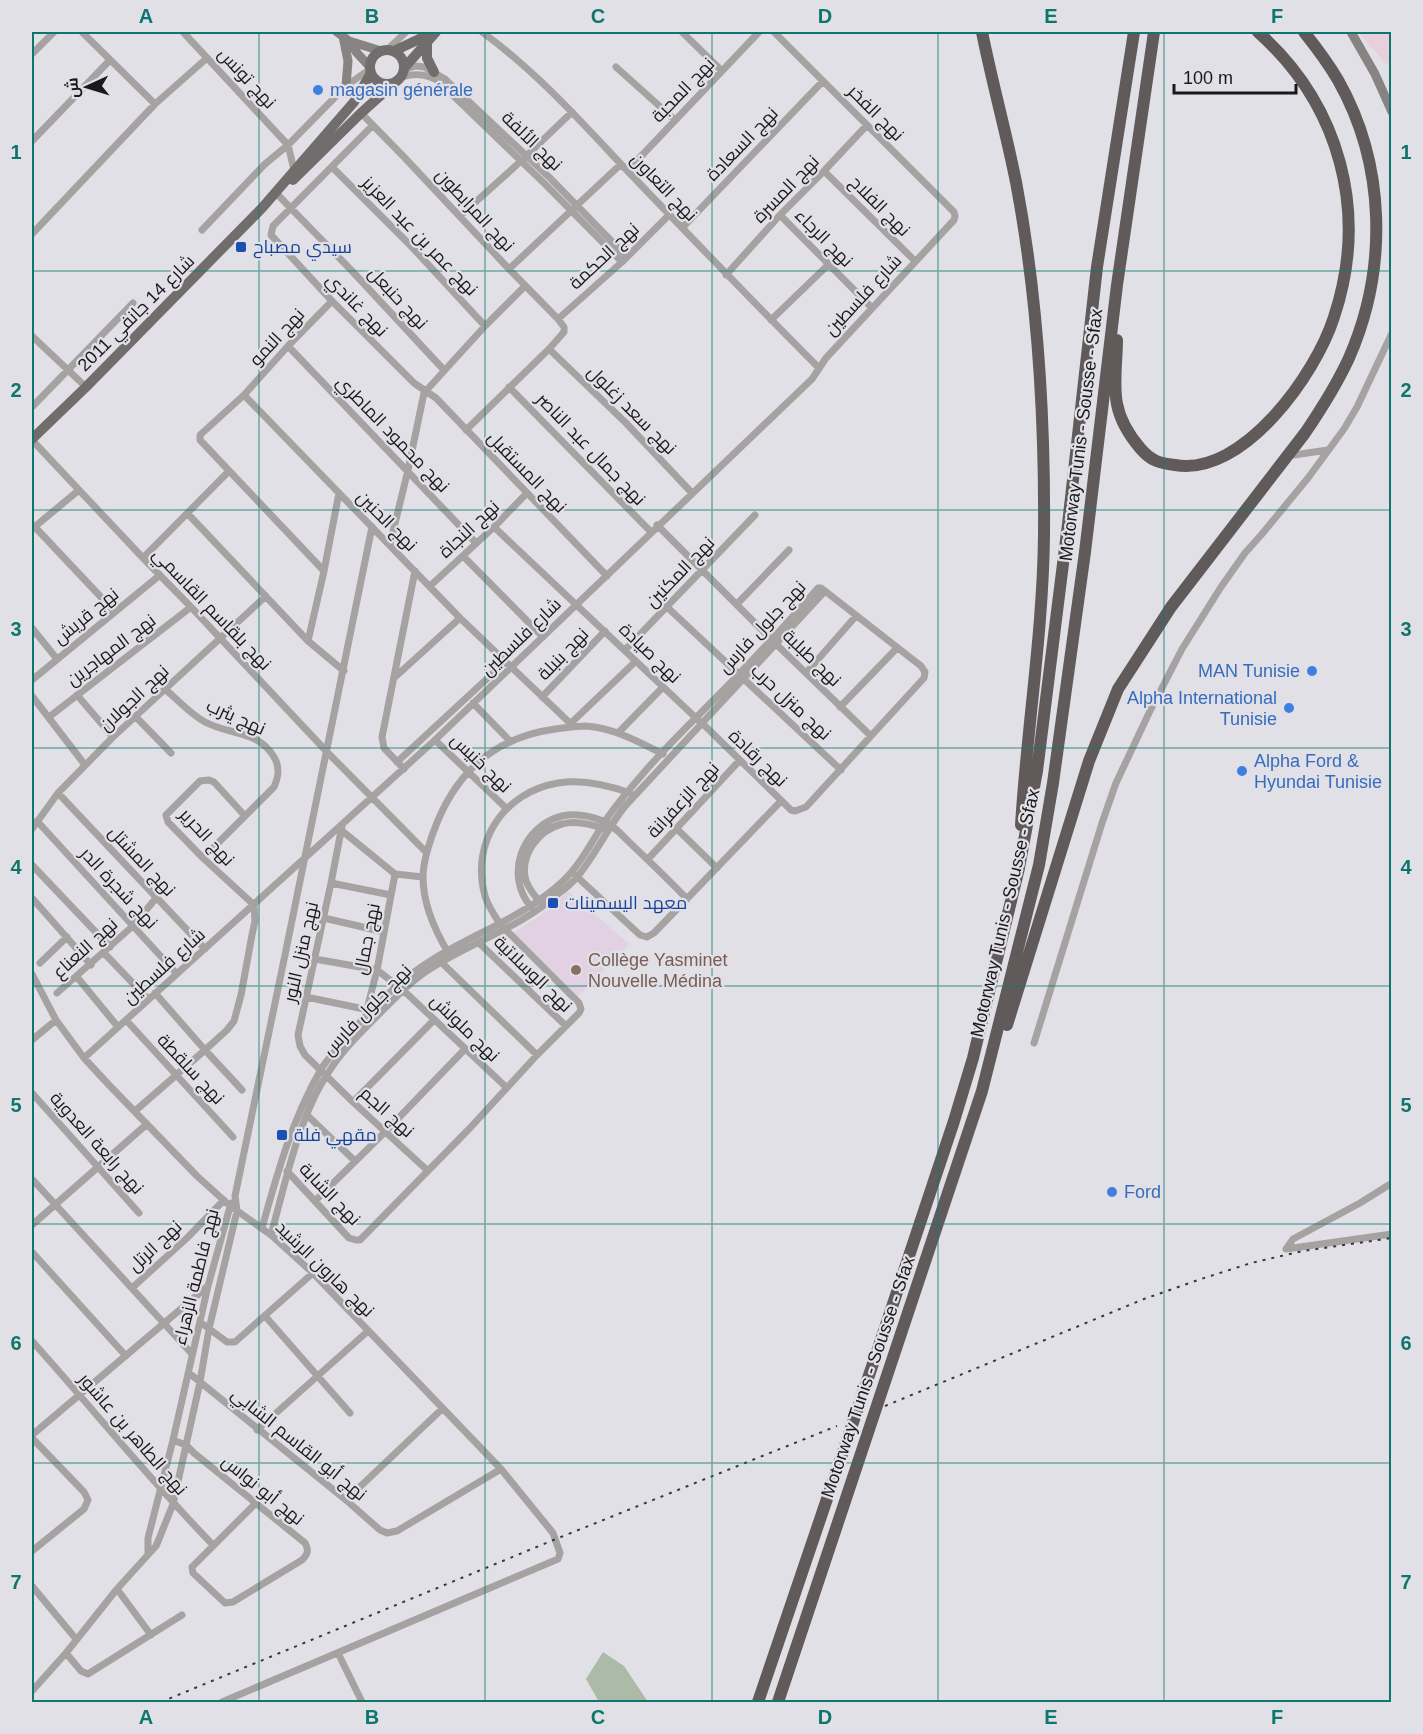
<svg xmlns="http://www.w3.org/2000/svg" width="1423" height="1734" font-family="Helvetica,Cairo,sans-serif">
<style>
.commercial{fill:#e7d0dc}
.education{fill:#e2d1e3}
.green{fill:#abbba7}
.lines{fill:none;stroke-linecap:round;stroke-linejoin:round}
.street{stroke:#a5a2a1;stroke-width:7}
.secondary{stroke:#878383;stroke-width:9}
.primary{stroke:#726d6d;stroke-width:10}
.highway{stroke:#605a5a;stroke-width:12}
.rail{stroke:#38383b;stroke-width:2;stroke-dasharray:3 6;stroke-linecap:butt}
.grid{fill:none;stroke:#0f766e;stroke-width:1.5;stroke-opacity:0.55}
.shop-dot{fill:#3f7fe0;stroke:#e1e0e6;stroke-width:2}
.transit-dot{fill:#1a4fb4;stroke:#e1e0e6;stroke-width:2}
.education-dot{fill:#8d6e63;stroke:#e1e0e6;stroke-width:2}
.labels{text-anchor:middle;stroke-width:4.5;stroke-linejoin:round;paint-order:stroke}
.street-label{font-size:18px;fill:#19191b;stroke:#e1e0e6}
.shop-label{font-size:18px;fill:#366cbe;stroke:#e1e0e6;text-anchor:start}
.transit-label{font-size:18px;fill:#164399;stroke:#e1e0e6;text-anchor:start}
.education-label{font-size:18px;fill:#785e54;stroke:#e1e0e6;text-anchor:start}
.neatline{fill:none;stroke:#0f766e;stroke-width:2}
.grid-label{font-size:20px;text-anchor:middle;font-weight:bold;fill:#0f766e}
</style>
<rect width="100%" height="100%" fill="#e1e0e6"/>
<path class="commercial" d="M1358 32H1391V58L1387 65Z"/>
<path class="education" d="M568 891 629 944 577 997 510 935 549 910Z"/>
<path class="green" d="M603 1652 624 1666 648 1702H599L586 1679Z"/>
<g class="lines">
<path class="street" d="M82 32 155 104
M183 32 288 145 294 170
M482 32C533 69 575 115 618 161 684 230 751 300 819 368
M682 32 722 71
M387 50 406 32
M32 54 54 32
M616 67 675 120
M406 69 416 66 424 67 445 79 551 179 627 257
M402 77C415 73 425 74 437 80L545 184 622 262
M361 113 404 157 509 269 558 319 564 327V332L549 349 466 430
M372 126 273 226 271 235 332 301 414 383 436 398 607 576
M32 141 110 60
M332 167 411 246 485 326
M628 170 759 32
M824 171 915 261
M278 195 353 272 444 370
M780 215 872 308
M460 216 521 161 572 112
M682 228 823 81
M202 230 265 164 288 145 346 86 370 69
M32 234 155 104 207 58
M509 269 621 164
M726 275 780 215 824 171 867 125
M558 319 622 262 669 215
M771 320 829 264
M32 336 86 387
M288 346 476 543
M549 349 626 423 692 493
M509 387 651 532
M244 395 460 618 573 726
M32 407 133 303
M32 440 143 558 191 607 328 753 426 852
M1287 456 1328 450
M188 514 308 641 344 671
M657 525 776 644 871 736
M34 526 115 612
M32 529 79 490
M390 544 408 470 424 393 485 326 525 286
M463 556 543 637
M143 558 229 471
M324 571 200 440V435L244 395 288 346 332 301
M430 586 494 527 527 493
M737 604 789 550
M667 607 841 770
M32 628 57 659
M308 641 324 571 339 493
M625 650 755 515
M806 673 856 616
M394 678 460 618
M32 680 160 575
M165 689C178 700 190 714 205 722 229 735 258 730 274 757 280 767 279 776 274 787L203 858
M77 695 113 737
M32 696 85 765
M542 697 605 631
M473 703 510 741
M840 707 897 648
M49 717 191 607
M136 717 171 753
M570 724 636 661
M618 733 663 687
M435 740 506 808
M397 762 505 662
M404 769 384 748 382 737 415 571
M58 793 205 949
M37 821 177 974
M342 826 331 883 298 1035 300 1046 305 1055 353 1102 428 1171
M32 829 58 793 113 737 266 596
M677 829 717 868
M341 830 395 874 423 877
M648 859 739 761
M32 865 110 947
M574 874 640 935 647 937 654 933 781 801
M331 883 391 895
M32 898 91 965
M539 901C534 895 529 889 526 881 519 856 538 830 562 824 576 820 591 824 604 829
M531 907C504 875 522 826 562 816 575 813 591 816 603 821 613 825 620 833 628 841 648 860 668 879 687 899
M324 918 384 932
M479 943 566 1026
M104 953 148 999
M449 954C435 931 423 904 423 877 423 862 428 847 433 833 454 774 492 738 555 729 565 728 576 726 586 726 614 728 639 742 663 754
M315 959 377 970 403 990 506 1087
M441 962 537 1055
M40 963 67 937
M32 974 56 1020 84 1058 109 1085 197 1176 229 1205 271 1235 313 1273 501 1469 553 1533 560 1553 558 1559 222 1702
M77 977 118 1027
M57 993 134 925 156 898
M155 993 205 1050 242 1090
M306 997 369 1010
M367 1009 377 970 395 874
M126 1020 233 1137
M32 1040 56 1020
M1034 1043 1102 823 1116 783 1149 713 1182 649 1221 587 1245 553 1262 534 1308 478 1344 429 1357 407 1392 333
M84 1058 435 740 812 379 826 358 954 220 955 216 954 212 774 32
M32 1093 139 1213
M353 1102 434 1020
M135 1111 205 1050 227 1030 234 1021 241 995 252 935 255 921 254 905 203 858 168 822 166 815 200 781 209 780 214 782 245 816
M307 1115 355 1161
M287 1171 349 1238 356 1240H360L470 1128 537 1055 579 1013 581 1009 579 1003 500 924C494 915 488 906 485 896 470 842 504 792 558 783 581 779 608 785 630 793
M32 1179 192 1354
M315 1201 386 1131 465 1049
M32 1225 147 1124
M262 1228C277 1174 292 1120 320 1071 326 1060 337 1049 345 1039 372 1008 400 979 435 958 479 931 524 917 563 881 579 866 590 845 602 826 613 808 627 792 641 776 671 740 706 709 738 675 765 647 792 618 818 588H821L825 591 921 666 925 672 924 678 806 807 795 811 791 810 702 723 696 718C629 654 561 591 494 527
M271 1235C285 1184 299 1116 328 1073 342 1050 363 1030 382 1011 398 995 413 979 433 967 474 941 521 927 558 894 565 889 572 883 578 876 596 854 608 827 626 805L825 591
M1286 1249 1293 1239 1360 1203 1392 1183
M1286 1249 1392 1234
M32 1252 126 1356
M132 1288 187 1238 224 1200
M265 1316 350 1413
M200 1322 227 1342H235L313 1273
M32 1341C93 1409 150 1480 213 1545
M189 1373 346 1500 380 1530 387 1533 397 1531 501 1469
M257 1430 368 1331
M32 1435 208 1286
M32 1438 84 1492 88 1500 84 1509 32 1551
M173 1440 186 1445 194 1453 305 1543C309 1550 308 1554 302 1560L233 1602 225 1603 193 1573 192 1567 256 1503
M346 1500 442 1409
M148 1553V1538L173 1440 208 1286 231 1203
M32 1586 76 1639
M117 1589 151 1635
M66 1653 81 1671 88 1674 182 1615
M338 1653 362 1702
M32 1691 66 1653 117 1589 156 1546 159 1539 173 1504 200 1382 209 1329 237 1211 235 1196C281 973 328 751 372 527"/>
<path class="secondary" d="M337 32 349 41 357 53 370 67
M1351 32 1375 74 1392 112
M343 36 348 61 346 86
M349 41 381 51"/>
<path class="primary" d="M427 42V58L434 72
M370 67a17 17 0 1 1 34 0a17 17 0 1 1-34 0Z
M394 51 432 33
M405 67 436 32
M293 180 361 113 399 79
M32 439 86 387 262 208 354 102 371 73"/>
<path class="highway" d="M982 32C992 82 1006 132 1016 182 1038 298 1045 417 1044 535 1043 632 1027 728 1021 825
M1117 340C1117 360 1113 384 1117 404 1120 420 1129 435 1140 448 1151 461 1159 463 1175 465 1243 477 1316 374 1334 317 1369 212 1340 105 1258 32
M1007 1025 1089 761 1118 689 1171 607 1305 433C1322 408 1337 384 1349 358 1388 269 1386 165 1338 80 1328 63 1316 47 1304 32
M758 1702 882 1337 954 1121 973 1058 1019 868 1037 771 1068 524 1097 267 1134 32
M778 1702 982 1091 1039 865 1053 783 1085 552 1117 285 1154 32"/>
<path class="rail" d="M885 1406 1144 1299 1201 1279 1251 1263 1303 1251 1392 1238
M161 1702 556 1539 837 1426"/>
</g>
<path class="grid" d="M259 32V1702M485 32V1702M712 32V1702M938 32V1702M1164 32V1702M32 271H1392M32 510H1392M32 748H1392M32 986H1392M32 1224H1392M32 1463H1392"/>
<g class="shop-dot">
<circle cx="318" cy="90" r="6"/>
<circle cx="1312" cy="671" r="6"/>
<circle cx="1289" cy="708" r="6"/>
<circle cx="1242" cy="771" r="6"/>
<circle cx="1112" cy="1192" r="6"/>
</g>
<g class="transit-dot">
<rect x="235" y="241" width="12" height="12" rx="3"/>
<rect x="547" y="897" width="12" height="12" rx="3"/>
<rect x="276" y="1129" width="12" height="12" rx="3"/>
</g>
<circle class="education-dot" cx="576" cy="970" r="6"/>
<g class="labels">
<g class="street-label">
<text transform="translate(247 78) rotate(47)" y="6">نهج تونس</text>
<text transform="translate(683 90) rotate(-46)" y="6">نهج المحبة</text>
<text transform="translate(876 113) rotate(45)" y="6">نهج الفخر</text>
<text transform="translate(532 141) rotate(44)" y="6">نهج الألفة</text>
<text transform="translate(742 144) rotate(-46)" y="6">نهج السعادة</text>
<text transform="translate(664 187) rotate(46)" y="6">نهج التعاون</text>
<text transform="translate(786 189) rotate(-46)" y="6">نهج المسرة</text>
<text transform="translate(880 206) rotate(45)" y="6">نهج الفلاح</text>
<text transform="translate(475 210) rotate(47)" y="6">نهج المرابطون</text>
<text transform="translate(420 236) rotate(46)" y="6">نهج عمر بن عبد العزيز</text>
<text transform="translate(824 238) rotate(45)" y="6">نهج الرجاء</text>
<text transform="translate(604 256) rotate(-43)" y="6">نهج الحكمة</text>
<text transform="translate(863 295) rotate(-47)" y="6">شارع فلسطين</text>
<text transform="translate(398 298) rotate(47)" y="6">نهج حنبعل</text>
<text transform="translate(357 305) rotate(46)" y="6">نهج غاندي</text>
<text transform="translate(136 313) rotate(-45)" y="6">شارع 14 جانفي 2011</text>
<text transform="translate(277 337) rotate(-47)" y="6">نهج النمو</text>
<text transform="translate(632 410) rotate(45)" y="6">نهج سعد زغلول</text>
<text transform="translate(393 434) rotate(46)" y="6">نهج محمود الماطري</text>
<text transform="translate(1081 435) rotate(-83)" y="6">Motorway Tunis - Sousse - Sfax</text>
<text transform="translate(591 449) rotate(46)" y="6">نهج جمال عبد الناصر</text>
<text transform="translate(527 472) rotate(46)" y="6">نهج المستقبل</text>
<text transform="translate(387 521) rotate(45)" y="6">نهج الحنين</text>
<text transform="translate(469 529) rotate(-43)" y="6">نهج النجاة</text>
<text transform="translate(680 572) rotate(-46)" y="6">نهج المكنين</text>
<text transform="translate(212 609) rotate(46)" y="6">نهج بلقاسم القاسمي</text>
<text transform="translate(86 616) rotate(-39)" y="6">نهج قريش</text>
<text transform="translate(762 627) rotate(-47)" y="6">نهج جلول فارس</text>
<text transform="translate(521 637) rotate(-44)" y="6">شارع فلسطين</text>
<text transform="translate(111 650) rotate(-37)" y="6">نهج المهاجرين</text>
<text transform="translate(650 653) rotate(44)" y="6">نهج صيادة</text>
<text transform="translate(563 654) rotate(-46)" y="6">نهج بنبلة</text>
<text transform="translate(812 658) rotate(44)" y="6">نهج طبلبة</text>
<text transform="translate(134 698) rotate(-43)" y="6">نهج الجولان</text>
<text transform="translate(791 702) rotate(43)" y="6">نهج منزل حرب</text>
<text transform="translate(236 717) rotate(24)" y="6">نهج يثرب</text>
<text transform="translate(758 758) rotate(44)" y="6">نهج رقادة</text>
<text transform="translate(481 763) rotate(44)" y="6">نهج خنيس</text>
<text transform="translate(683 800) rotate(-47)" y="6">نهج الزعفرانة</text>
<text transform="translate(207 837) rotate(47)" y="6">نهج الحرير</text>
<text transform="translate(142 861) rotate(47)" y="6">نهج المشتل</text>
<text transform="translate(119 888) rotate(47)" y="6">نهج شجرة الدر</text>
<text transform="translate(1005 913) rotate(-77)" y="6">Motorway Tunis - Sousse - Sfax</text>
<text transform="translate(367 939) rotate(-79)" y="6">نهج جمال</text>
<text transform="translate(85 948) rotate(-42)" y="6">نهج النعناع</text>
<text transform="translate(301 952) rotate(-77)" y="6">نهج منزل النور</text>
<text transform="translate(164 966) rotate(-42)" y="6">شارع فلسطين</text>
<text transform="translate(533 974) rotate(44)" y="6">نهج الوسلاتية</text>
<text transform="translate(367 1010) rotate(-46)" y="6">نهج جلول فارس</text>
<text transform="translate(465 1028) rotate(44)" y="6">نهج ملولش</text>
<text transform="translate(191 1069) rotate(47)" y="6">نهج سلقطة</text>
<text transform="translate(387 1112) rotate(42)" y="6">نهج الجم</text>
<text transform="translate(97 1143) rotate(48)" y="6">نهج رابعة العدوية</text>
<text transform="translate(330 1194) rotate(46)" y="6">نهج الشابة</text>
<text transform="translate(155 1246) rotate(-43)" y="6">نهج الرتل</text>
<text transform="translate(325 1269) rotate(44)" y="6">نهج هارون الرشيد</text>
<text transform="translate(196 1277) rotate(-76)" y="6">نهج فاطمة الزهراء</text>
<text transform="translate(868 1377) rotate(-71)" y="6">Motorway Tunis - Sousse - Sfax</text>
<text transform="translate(133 1434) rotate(49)" y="6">نهج الطاهر بن عاشور</text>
<text transform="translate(299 1444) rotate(39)" y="6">نهج أبو القاسم الشابي</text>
<text transform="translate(263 1490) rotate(39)" y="6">نهج أبو نواس</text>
</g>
<g class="shop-label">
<text x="330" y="96">magasin générale</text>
<text x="1300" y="677" text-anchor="end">MAN Tunisie</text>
<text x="1277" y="704" text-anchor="end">Alpha International<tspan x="1277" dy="21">Tunisie</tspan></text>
<text x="1254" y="767">Alpha Ford &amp;<tspan x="1254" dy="21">Hyundai Tunisie</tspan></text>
<text x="1124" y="1198">Ford</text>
</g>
<g class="transit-label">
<text x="253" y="253">سيدي مصباح</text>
<text x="565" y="909">معهد اليسمينات</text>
<text x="294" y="1141">مقهي فلة</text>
</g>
<g class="education-label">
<text x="588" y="966">Collège Yasminet<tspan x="588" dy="21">Nouvelle Médina</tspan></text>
</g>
</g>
<rect width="1423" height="1734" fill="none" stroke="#e1e0e6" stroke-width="66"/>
<g transform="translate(87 87) rotate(266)" stroke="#e1e0e6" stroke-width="4.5" paint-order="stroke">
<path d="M0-4.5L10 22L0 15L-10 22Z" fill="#19191b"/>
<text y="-9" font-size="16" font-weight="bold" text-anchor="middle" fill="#19191b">ش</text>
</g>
<path d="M1174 84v9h122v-9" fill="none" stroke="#19191b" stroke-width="3"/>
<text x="1183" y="84" font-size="18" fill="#19191b" stroke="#e1e0e6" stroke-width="4.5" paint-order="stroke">100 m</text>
<rect x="33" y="33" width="1357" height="1668" class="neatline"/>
<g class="grid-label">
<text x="146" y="23">A</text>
<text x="372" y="23">B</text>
<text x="598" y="23">C</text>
<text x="825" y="23">D</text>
<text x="1051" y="23">E</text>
<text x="1277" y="23">F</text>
<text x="16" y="159">1</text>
<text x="1406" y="159">1</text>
<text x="16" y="397">2</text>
<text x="1406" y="397">2</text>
<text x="16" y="636">3</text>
<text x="1406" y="636">3</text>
<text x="16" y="874">4</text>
<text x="1406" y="874">4</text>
<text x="16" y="1112">5</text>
<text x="1406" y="1112">5</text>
<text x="16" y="1350">6</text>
<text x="1406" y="1350">6</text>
<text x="16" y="1589">7</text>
<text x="1406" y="1589">7</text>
<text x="146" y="1724">A</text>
<text x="372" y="1724">B</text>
<text x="598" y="1724">C</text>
<text x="825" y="1724">D</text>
<text x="1051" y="1724">E</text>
<text x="1277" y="1724">F</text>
</g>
</svg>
